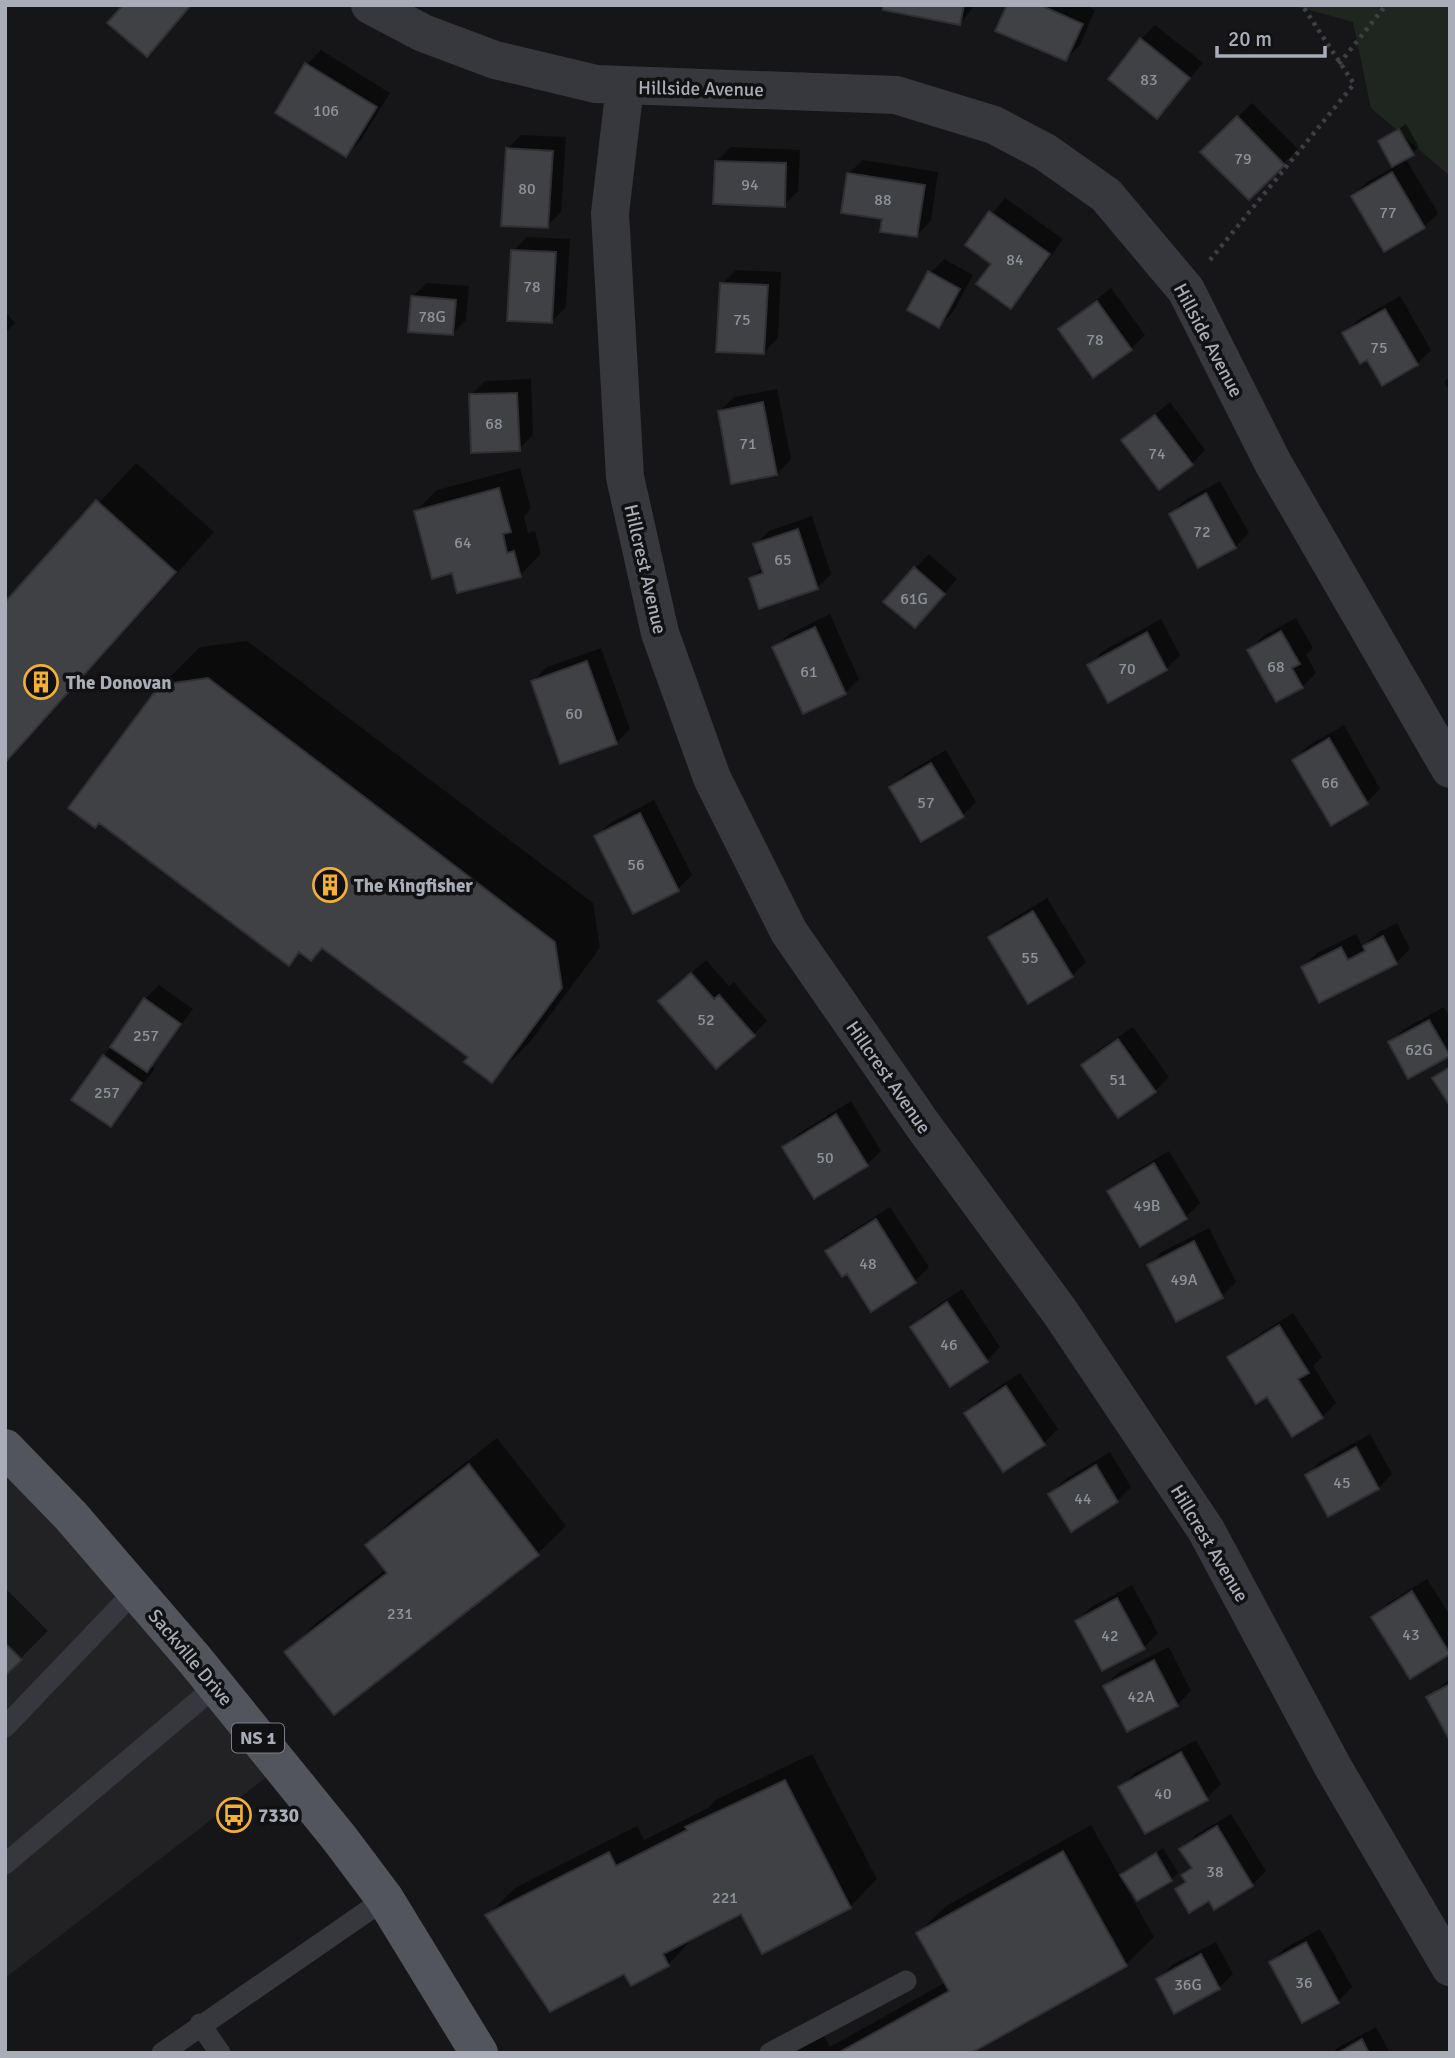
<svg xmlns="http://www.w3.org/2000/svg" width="1455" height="2058" font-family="Signika,sans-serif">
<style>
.built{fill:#222225}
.green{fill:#1e261f}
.shadow{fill:#0007}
.building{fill:#404145;stroke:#303034;stroke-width:2}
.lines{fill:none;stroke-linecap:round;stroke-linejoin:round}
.path{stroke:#3d3f44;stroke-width:4.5;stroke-dasharray:3.5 5;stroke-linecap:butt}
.lane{stroke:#37383d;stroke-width:21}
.street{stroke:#37383d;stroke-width:38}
.primary{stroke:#53555c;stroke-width:38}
.labels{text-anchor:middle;stroke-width:7;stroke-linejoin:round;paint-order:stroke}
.number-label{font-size:16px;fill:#8e929b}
.shield{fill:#111113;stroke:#7b7e86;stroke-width:2}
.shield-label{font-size:18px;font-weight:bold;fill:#a8adb8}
.street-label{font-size:19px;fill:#a8adb8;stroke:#111113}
.poi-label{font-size:19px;font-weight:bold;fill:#a8adb8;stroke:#111113;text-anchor:start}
</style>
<rect width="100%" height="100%" fill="#161618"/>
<path class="built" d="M5 1468 277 1769 5 1978Z"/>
<path class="green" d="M1291 5H1450V176L1371 108 1353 22Z"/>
<path class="shadow" d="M885 5H975L960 24Z
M1008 5H1085L1095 10 1080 45 1066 59Z
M1155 25 1203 63 1157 117 1141 39Z
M321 50 390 93 360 141 346 155 307 64Z
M1252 103 1298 149 1249 198 1203 152Z
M1406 124 1419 147 1405 158 1438 213 1424 227 1353 196 1367 182 1394 167 1380 142Z
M521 135 566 137 561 212 547 226 507 149Z
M731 147 800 150 798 191 784 205 717 161Z
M863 160 938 172 931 221 917 235 884 217 848 174Z
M1005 198 1063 239 1025 292 1011 306 993 264 967 245Z
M527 237 570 239 566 307 552 321 513 251Z
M944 259 973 275 953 312 939 326 930 273Z
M736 270 781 272 778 338 764 353 722 284Z
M427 283 469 286 466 320 452 334 412 297Z
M1111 288 1145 335 1131 349 1060 329Z
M1400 296 1431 350 1417 364 1368 358 1344 334 1358 320Z
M5 311 15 323 5 333Z
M1450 376V391L1444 382Z
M531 379 533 435 519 449 471 395 485 381Z
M777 389 791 459 777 474 720 411 734 397Z
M1170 402 1205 450 1192 464 1123 440Z
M136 463 214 532 5 765V604Z
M520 468 531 509 524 516 528 533 535 531 541 554 520 575 453 571 416 511 437 490Z
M1220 481 1249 533 1235 547 1171 514 1185 500Z
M812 516 831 574 817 588 751 579 762 567 755 545 769 531Z
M929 554 957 579 928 612 915 568Z
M830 614 859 679 845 693 774 648 789 634Z
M1296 618 1313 648 1306 655 1316 673 1302 687 1249 650 1263 636Z
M1161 619 1180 655 1166 669 1089 665 1103 651Z
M247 641 593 903 600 948 530 1042 492 1080 470 1056 323 947 311 959 301 951 289 963 161 686 200 647Z
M601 648 630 729 616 743 533 681 547 667Z
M1344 725 1380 789 1366 803 1294 760 1308 746Z
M946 750 976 802 962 816 891 788 905 774Z
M654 800 692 875 678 889 596 837 610 823Z
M1047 898 1086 962 1072 976 990 938 1004 924Z
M1397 923 1410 949 1396 963 1303 967 1317 953 1356 934 1362 947 1379 932Z
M706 960 729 986 734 982 767 1021 753 1035 675 987Z
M159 985 193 1009 151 1066 155 1069 110 1125 104 1056 145 999Z
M1444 1007 1450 1018 1449 1055 1390 1043 1404 1029Z
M1133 1027 1169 1077 1155 1091 1083 1065 1097 1051Z
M851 1101 881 1151 867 1165 815 1197 784 1148 798 1134Z
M1169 1151 1200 1203 1186 1217 1110 1192 1124 1178Z
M890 1207 929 1267 915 1281 872 1309 847 1271 827 1252 841 1238Z
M1209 1228 1236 1282 1222 1296 1176 1320 1149 1265 1163 1251Z
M962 1289 1000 1347 986 1361 912 1327 926 1313Z
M1293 1313 1322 1357 1313 1366 1336 1403 1322 1417 1267 1395 1230 1358 1244 1344Z
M1020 1373 1058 1429 1044 1443 966 1413 980 1399Z
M1370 1434 1392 1474 1378 1488 1307 1475 1321 1461Z
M497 1438 566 1526 538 1553 334 1713 287 1652 314 1625 386 1569 367 1545 395 1517Z
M1110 1452 1131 1487 1117 1501 1050 1494 1064 1480Z
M1427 1579 1450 1615V1652L1411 1677 1374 1617 1388 1603Z
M1132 1585 1158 1633 1144 1647 1077 1621 1091 1607Z
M5 1588 48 1631 5 1674Z
M1169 1647 1191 1691 1177 1705 1128 1730 1105 1686 1119 1672Z
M1450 1679V1738L1428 1697Z
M1196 1740 1221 1784 1207 1798 1121 1787 1135 1773Z
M812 1754 877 1879 850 1907 742 1912 695 1936 668 1965 625 1972 487 1916 515 1888 637 1826 644 1840 708 1808 715 1800Z
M1231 1814 1266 1871 1252 1885 1177 1889 1186 1879 1184 1875 1192 1866 1182 1849 1196 1835Z
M1091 1825 1154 1937 1126 1964 967 2053H782L821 2031 830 2047 946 1982 918 1933 946 1906Z
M1163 1848 1178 1873 1171 1879 1123 1875Z
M1320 1929 1352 1987 1338 2001 1303 2020 1271 1962 1285 1948Z
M1216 1942 1233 1974 1219 1988 1175 2011 1158 1979 1172 1965Z
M1376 2027 1390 2053H1333L1337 2048Z"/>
<path class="building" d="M123 5H191L147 57 107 23Z
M883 5H964L960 25 883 10Z
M1007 5H1040L1083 24 1066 61 995 31Z
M1140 38 1190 78 1157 119 1108 79Z
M305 63 377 107 346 157 275 113Z
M1237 116 1285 165 1249 200 1200 152Z
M1399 129 1414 155 1392 167 1378 141Z
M506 148 553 151 548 228 501 226Z
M715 161 786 163 785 207 713 204Z
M1392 172 1425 228 1384 252 1351 196Z
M847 173 925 185 917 237 880 232 882 219 841 213Z
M989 211 1050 254 1011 309 976 284 991 264 965 245Z
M511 250 556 252 552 323 507 321Z
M928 271 960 289 939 328 907 310Z
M720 283 768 285 764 354 716 352Z
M411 296 456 300 453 335 408 332Z
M1097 301 1132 350 1093 378 1058 329Z
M1385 309 1418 365 1382 386 1367 360 1360 364 1342 333Z
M517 393 520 451 471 453 469 394Z
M763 402 777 475 731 484 718 411Z
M1155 415 1193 465 1159 490 1121 440Z
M499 488 511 532 503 534 507 553 514 551 521 577 457 593 452 573 432 579 414 511Z
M1206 493 1236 548 1198 568 1169 514Z
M96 500 176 572 5 763V602Z
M798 529 818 589 759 609 749 578 763 573 753 544Z
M914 567 945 594 915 628 883 602Z
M815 627 846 694 803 714 772 647Z
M1281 631 1300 664 1292 668 1303 688 1276 702 1247 650Z
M1147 632 1167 670 1108 703 1087 665Z
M587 661 617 744 560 764 531 681Z
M208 678 555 942 562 988 492 1083 464 1062 468 1057 322 948 311 961 299 952 289 966 99 823 95 828 68 808 160 685Z
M1329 738 1368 804 1331 826 1292 760Z
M931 763 964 817 921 842 889 787Z
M640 813 679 891 633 914 594 836Z
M1033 911 1073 977 1028 1004 988 937Z
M1383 936 1397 964 1319 1003 1301 967 1341 947 1348 960 1365 951 1363 946Z
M691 973 714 999 719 995 755 1036 716 1069 658 1001Z
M144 998 181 1024 147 1072 110 1047Z
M1429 1020 1450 1056 1408 1079 1388 1042Z
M1118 1039 1156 1092 1118 1118 1081 1065Z
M103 1055 142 1083 111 1127 71 1100Z
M1450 1067V1106L1432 1078Z
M836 1114 868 1166 814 1199 782 1147Z
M1154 1163 1187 1219 1140 1247 1107 1191Z
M876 1219 916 1283 871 1312 847 1274 842 1277 825 1251Z
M1194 1241 1223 1298 1176 1322 1147 1265Z
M947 1302 988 1362 950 1387 910 1327Z
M1279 1325 1309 1373 1298 1379 1323 1418 1292 1437 1267 1397 1256 1404 1227 1357Z
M1006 1386 1045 1445 1003 1472 964 1413Z
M1356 1447 1379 1489 1328 1517 1305 1475Z
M469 1464 539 1555 334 1715 284 1652 387 1573 365 1545Z
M1096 1465 1118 1502 1071 1532 1048 1494Z
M1412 1591 1450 1654 1410 1679 1371 1617Z
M1117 1598 1145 1649 1102 1671 1075 1621Z
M5 1643 22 1660 5 1676Z
M1154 1660 1178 1706 1127 1732 1103 1686Z
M1450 1684V1741L1426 1697Z
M1181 1752 1208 1800 1145 1834 1118 1787Z
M785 1780 851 1908 762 1954 741 1914 663 1954 669 1966 631 1986 624 1974 550 2012 485 1915 609 1852 616 1866 687 1830 685 1827Z
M1217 1826 1253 1886 1214 1910 1209 1901 1189 1913 1175 1889 1186 1882 1181 1875 1192 1868 1179 1849Z
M1063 1851 1127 1966 971 2053H838L949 1991 916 1933Z
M1156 1853 1172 1881 1137 1901 1120 1875Z
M1306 1942 1339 2003 1302 2023 1269 1962Z
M1201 1954 1220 1989 1174 2014 1156 1979Z
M1362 2039 1369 2053H1338Z"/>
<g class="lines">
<path class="path" d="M1339 64 1386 5
M1210 260 1354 84 1302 5"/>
<path class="lane" d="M5 1727 135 1591
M5 1864 216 1686
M200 2024 220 2053
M162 2053 385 1899
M770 2053 906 1981"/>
<path class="street" d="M370 5 423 33 495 60 596 84 896 95 994 125 1045 152 1106 195 1186 290 1273 463 1450 769
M625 86 610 213 625 477 660 633 712 778 789 932 922 1124 1060 1312 1206 1530 1333 1767 1450 1967"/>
<path class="primary" d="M5 1448 71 1516 195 1660 340 1839 385 1899 479 2053"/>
</g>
<defs>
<g id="building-ring" transform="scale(1.75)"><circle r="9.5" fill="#111113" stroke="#f2b134" stroke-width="1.5"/><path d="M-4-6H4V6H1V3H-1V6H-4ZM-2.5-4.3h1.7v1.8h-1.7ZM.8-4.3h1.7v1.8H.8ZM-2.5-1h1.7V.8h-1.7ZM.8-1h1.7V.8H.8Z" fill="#f2b134"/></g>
<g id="bus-ring" transform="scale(1.75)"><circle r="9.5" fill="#111113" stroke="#f2b134" stroke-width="1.5"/><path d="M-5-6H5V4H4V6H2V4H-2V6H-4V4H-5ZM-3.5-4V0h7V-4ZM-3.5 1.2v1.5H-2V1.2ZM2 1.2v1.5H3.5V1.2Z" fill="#f2b134"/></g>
</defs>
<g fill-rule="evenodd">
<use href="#building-ring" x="41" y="682"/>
<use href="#building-ring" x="330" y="885"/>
<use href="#bus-ring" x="234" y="1815"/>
</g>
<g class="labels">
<g class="number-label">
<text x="1149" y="85">83</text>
<text x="326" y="116">106</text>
<text x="1243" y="164">79</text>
<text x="750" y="190">94</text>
<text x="527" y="194">80</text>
<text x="883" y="205">88</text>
<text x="1388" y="218">77</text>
<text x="1015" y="265">84</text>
<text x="532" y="292">78</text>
<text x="432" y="322">78G</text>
<text x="742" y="325">75</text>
<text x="1095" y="345">78</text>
<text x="1379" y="353">75</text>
<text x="494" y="429">68</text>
<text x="748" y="449">71</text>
<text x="1157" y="459">74</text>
<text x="1202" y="537">72</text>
<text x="463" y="548">64</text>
<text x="783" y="565">65</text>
<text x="914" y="604">61G</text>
<text x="1276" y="672">68</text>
<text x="1127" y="674">70</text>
<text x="809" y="677">61</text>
<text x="574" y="719">60</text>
<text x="1330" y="788">66</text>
<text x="926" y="808">57</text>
<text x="636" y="870">56</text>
<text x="1030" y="963">55</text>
<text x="706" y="1025">52</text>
<text x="146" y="1041">257</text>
<text x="1419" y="1055">62G</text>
<text x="1118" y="1085">51</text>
<text x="107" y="1098">257</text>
<text x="825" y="1163">50</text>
<text x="1147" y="1211">49B</text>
<text x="868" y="1269">48</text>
<text x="1184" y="1285">49A</text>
<text x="949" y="1350">46</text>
<text x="1342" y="1488">45</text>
<text x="1083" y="1504">44</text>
<text x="400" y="1619">231</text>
<text x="1411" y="1640">43</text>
<text x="1110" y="1641">42</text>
<text x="1141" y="1702">42A</text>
<text x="1163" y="1799">40</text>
<text x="1215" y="1877">38</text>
<text x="725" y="1903">221</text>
<text x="1304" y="1988">36</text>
<text x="1188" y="1990">36G</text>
</g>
<rect class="shield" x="232" y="1723.5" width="52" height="29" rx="5"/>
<g class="shield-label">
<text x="258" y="1744">NS 1</text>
</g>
<g class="street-label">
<text transform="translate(701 88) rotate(1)" y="7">Hillside Avenue</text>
<text transform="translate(1209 340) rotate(62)" y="7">Hillside Avenue</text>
<text transform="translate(646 569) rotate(77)" y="7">Hillcrest Avenue</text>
<text transform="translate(889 1077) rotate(55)" y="7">Hillcrest Avenue</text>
<text transform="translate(1210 1543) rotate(59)" y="7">Hillcrest Avenue</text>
<text transform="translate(191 1657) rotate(50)" y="7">Sackville Drive</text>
</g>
<g class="poi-label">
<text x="66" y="689">The Donovan</text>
<text x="354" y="892">The Kingfisher</text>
<text x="258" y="1822">7330</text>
</g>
</g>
<rect width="1455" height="2058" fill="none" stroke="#a8adb8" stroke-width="14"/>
<path d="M1217 46v10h108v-10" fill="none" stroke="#a8adb8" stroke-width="3.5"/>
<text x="1228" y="46" font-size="21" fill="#a8adb8" stroke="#111113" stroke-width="5" paint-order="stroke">20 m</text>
</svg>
